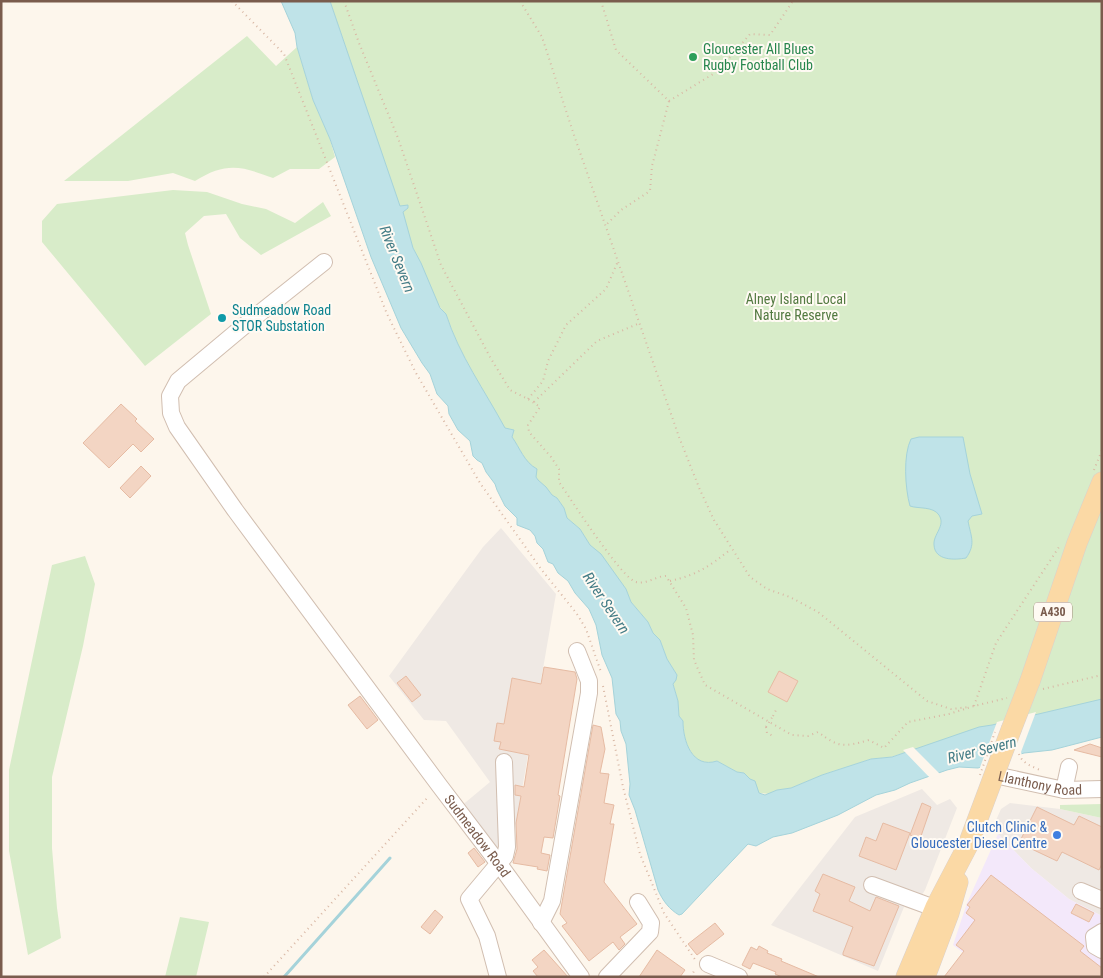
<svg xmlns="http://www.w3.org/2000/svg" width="1103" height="978" font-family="'Roboto Condensed',sans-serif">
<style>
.industrial{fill:#efe9e4}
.education{fill:#f3e8fa}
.green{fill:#d8ecc9}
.water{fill:#bfe3e8;stroke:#a5d3da}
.pier{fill:#fdf6ec}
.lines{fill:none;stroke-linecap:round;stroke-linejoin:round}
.stream{stroke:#a5d3da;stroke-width:3}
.building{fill:#f3d5c3;stroke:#e6bba3}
.minor-casing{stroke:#d1beb0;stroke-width:18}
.major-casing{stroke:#dad1cd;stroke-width:21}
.path{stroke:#d9b8a5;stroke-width:2;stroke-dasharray:1 4;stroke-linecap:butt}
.minor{stroke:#fff;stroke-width:16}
.major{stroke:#fbd9a5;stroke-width:20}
.major-bridge-casing{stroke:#dad1cd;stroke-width:21;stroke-linecap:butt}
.path-bridge{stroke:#d9b8a5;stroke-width:2;stroke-dasharray:1 4;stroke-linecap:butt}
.major-bridge{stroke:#fbd9a5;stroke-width:20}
.leisure-dot{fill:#2e9e5b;stroke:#fffaf3;stroke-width:2}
.culture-dot{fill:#0f9aa8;stroke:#fffaf3;stroke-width:2}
.shop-dot{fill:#3f7fe0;stroke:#fffaf3;stroke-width:2}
.labels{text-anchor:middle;stroke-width:4;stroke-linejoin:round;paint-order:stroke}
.shield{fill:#fffaf3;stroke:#a28b7f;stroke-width:1}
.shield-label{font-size:12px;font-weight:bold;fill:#7a5c4d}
.leisure-label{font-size:14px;fill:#27864d;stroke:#fffaf3;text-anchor:start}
.park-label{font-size:14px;fill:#537a41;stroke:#fffaf3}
.culture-label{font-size:14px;fill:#0d838f;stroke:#fffaf3;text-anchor:start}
.street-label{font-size:14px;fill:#7a5c4d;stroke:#fffaf3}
.shop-label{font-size:14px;fill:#366cbe;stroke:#fffaf3;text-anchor:end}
.water-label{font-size:15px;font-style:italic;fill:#437c86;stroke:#fffaf3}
</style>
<rect width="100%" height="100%" fill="#fdf6ec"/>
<path class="industrial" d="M501 528 556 594 508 870 460 807 490 782 446 721 424 720 389 676 483 547Z
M922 789 937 805 950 799 957 808 925 890 913 910 904 907 878 971 771 925 855 817Z
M1010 803 1060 809 1102 818V916L1069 899 1031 868 998 834 993 827 1001 809Z"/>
<path class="education" d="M998 834 1031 868 1069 899 1102 916V977H995L953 945 967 903Z"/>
<path class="green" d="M330 1H1102V700L992 725 891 757 871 759 822 775 791 788 777 790 770 794 759 793 744 773 737 772 717 761C692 769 683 741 683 721L679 716 678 701 673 683 677 675 667 659 660 640 653 633 648 622 631 602 626 589 598 552 590 545 580 529 567 518 564 508 557 498 552 495 538 480 512 437 514 430 505 429C485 391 459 355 446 314 429 297 425 269 413 248Z
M247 36 276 66 297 47 313 100 330 139 335 157 319 169H290L273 178C241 166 226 162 195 181L173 173 128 181H64Z
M173 190 207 192 242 204 266 209 295 223 323 202 331 216 261 255 240 238 226 214 204 216 185 233 188 245 211 314 145 366 42 242V221L57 204Z
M85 556 95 584 83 646 52 777V848L57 908 61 938 28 955 9 851V770L52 565Z
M1102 804V818L1060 809V805Z
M180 917 209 922 196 977H165Z"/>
<path class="water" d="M281 1H330L400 206 408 205V208L403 212 413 248 421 263 440 308 446 314C459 355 485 391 505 428L514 430 512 437C520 448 524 462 537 469L536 477 538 480 546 487 552 495 557 498 564 508 567 518 580 529 590 545 601 554 626 589 631 602 648 622 653 633 660 640 667 659 677 675 676 680 673 684 678 701 679 716 683 721C683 741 692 769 717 761L737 772 744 773 750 779 755 781 759 793 765 795 777 790 791 788 822 775 871 759 892 757 979 727 992 725 1102 699V737L1052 750 1024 753 978 768 959 767 947 770 910 783 895 790 876 795 838 815 792 833 773 837 756 846 748 844 682 914 679 915C669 909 663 901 658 890L635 810 629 795 630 784 626 744 621 731 620 721 616 714 612 678 602 655 596 625 589 609 575 593 568 581 558 573 553 564 548 562 543 549 537 543 535 536 530 530 517 525V518L505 506 497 490 495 484 486 472 482 463 477 460 473 456 470 441 458 430 449 414 448 406 437 394 430 374 422 363 401 328 371 257 330 139 313 100 297 47 295 33Z
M919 437H963L970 474 982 514 972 516 968 521C971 537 976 544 966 558 955 560 935 561 934 545 933 534 946 526 939 515 933 506 918 509 910 506 905 488 903 455 911 439Z"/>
<path class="pier" d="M1036 712 1021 752 1022 756 979 770 997 722Z
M913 747 941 775 931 779 903 750Z"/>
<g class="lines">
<path class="stream" d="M284 977 390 858"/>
</g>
<path class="building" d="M121 404 137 419 135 421 154 439 141 452 133 444 109 468 83 443Z
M141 466 151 476 130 498 120 488Z
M544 667 575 672 577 679 558 795 560 796 553 838 544 837 541 853 550 855 547 871 537 869 538 867 513 863 517 849 516 823 521 796 515 795V785L524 787 529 755 499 749 501 742 494 741 497 723 504 724 512 678 541 684Z
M779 671 798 681 787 702 768 692Z
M406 676 421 695 412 702 397 683Z
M360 696 378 720 367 729 348 705Z
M593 725 601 727 605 749 600 773 609 774 604 803 614 805 610 824H614L604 882 637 924 620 937 625 944 619 950 613 942 589 961 562 926 567 923 560 914Z
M1090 744 1102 748V757L1074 750Z
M922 803 931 807 920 839 910 835Z
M1037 807 1074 825 1079 816 1102 827V864L1099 870 1062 852 1057 861 1019 843Z
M883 823 910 833 896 870 859 856 866 837 876 841Z
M474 848 485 862 478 867 468 853Z
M823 874 855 887 849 901 870 911 876 897 899 906 874 966 843 955V953L853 927 813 911 820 894 815 891Z
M991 875 1084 946 1080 951 1102 968V977H944L964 951 956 945 975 920 966 913 970 907 967 905Z
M1076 904 1094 913 1089 922 1071 913Z
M435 910 443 917 430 934 421 927Z
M715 923 724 934 697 955 688 944Z
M759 946 768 951 767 953 782 959 781 961 819 977H782L775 974 776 972 753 963 750 969 742 965 751 947 757 950Z
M544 950 561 969 568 977H538L533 971 538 967 532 960Z
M657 950 685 970 680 977H639Z"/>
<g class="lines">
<g class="minor-casing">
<g id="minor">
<path id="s1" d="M324 262 245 325 178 381 170 396 171 413 177 427 235 510 439 785 499 864 581 977"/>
<path id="s2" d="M995 775 1064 790 1102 789"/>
<path d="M1064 790 1069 767"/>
<path d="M872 885 945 912"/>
<path d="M1081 891 1102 900"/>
<path d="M541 923 552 901 589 693V681L577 651"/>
<path d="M1102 932 1094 937 1095 946 1102 950"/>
<path d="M708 964 739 977"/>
<path d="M498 977 487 936 469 899 505 856 507 847 504 762"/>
<path d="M607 977 650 932 651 923 638 902"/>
</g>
</g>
<g class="major-casing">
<path id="major" d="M1030 681 1077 543 1102 482
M906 977 935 908 968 845 1011 730
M925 977 949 913 958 882"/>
</g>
<path class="path" d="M232 1 284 54 387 314 416 373 480 483 541 569 577 614 586 629 601 672
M344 1 359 43 398 138 441 265 490 357 510 390 528 399 540 407 528 425 529 432 551 457 559 469V482C570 498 622 579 636 582 646 585 656 576 666 576L686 608 693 635 694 660 705 685 792 735 808 736 818 732C839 748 844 747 869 740L884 748 908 722 949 714 974 706 1007 698
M520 1 542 37 575 138 679 437 700 490 714 520 750 577 767 589 790 597 818 612 927 701 951 709 969 707
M601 1 616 50 669 101 652 166 650 191 621 210 606 225
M669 101 718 71 750 34 770 35 793 1
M528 399 543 381 548 361 566 325 606 289 618 261
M534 402 597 341 640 323
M1094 470 1102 450
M670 581C697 575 710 566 731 549
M603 686 623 787 640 854 664 913 696 961
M1043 689 1102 675
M974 706 996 643 1059 547
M773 716 777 708
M766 727 767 733 773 736
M1019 754C1022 763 1031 766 1040 770
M264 977 429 796
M691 977 695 969"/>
<use href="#minor" class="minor"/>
<use href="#major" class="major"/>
<g class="major-bridge-casing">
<path id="major-bridge" d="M1011 730 1030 681"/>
</g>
<path class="path-bridge" d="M766 727 773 716
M980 775 995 732"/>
<use href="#major-bridge" class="major-bridge"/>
</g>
<circle class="leisure-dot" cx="693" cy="57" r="5"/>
<circle class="culture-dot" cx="222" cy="318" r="5"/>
<circle class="shop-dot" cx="1057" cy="835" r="5"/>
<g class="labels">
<rect class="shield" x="1034" y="602.5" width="38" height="19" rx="4"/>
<g class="shield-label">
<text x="1053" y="616">A430</text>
</g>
<g class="leisure-label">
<text x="703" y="54">Gloucester All Blues<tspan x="703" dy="16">Rugby Football Club</tspan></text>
</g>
<g class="park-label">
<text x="796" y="304">Alney Island Local<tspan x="796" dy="16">Nature Reserve</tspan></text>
</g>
<g class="culture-label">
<text x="232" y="315">Sudmeadow Road<tspan x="232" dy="16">STOR Substation</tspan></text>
</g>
<g class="street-label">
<text dy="5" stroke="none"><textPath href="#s2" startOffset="46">Llanthony Road</textPath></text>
<text dy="5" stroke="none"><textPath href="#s1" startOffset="745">Sudmeadow Road</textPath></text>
</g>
<g class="shop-label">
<text x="1047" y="832">Clutch Clinic &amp;<tspan x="1047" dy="16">Gloucester Diesel Centre</tspan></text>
</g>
<g class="water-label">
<text transform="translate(397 259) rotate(68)" y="5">River Severn</text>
<text transform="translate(606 603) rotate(56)" y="5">River Severn</text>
<text transform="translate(982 750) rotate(-14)" y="5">River Severn</text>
</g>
</g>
<rect width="1103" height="978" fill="none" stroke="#7a5c4d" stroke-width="5"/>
</svg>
